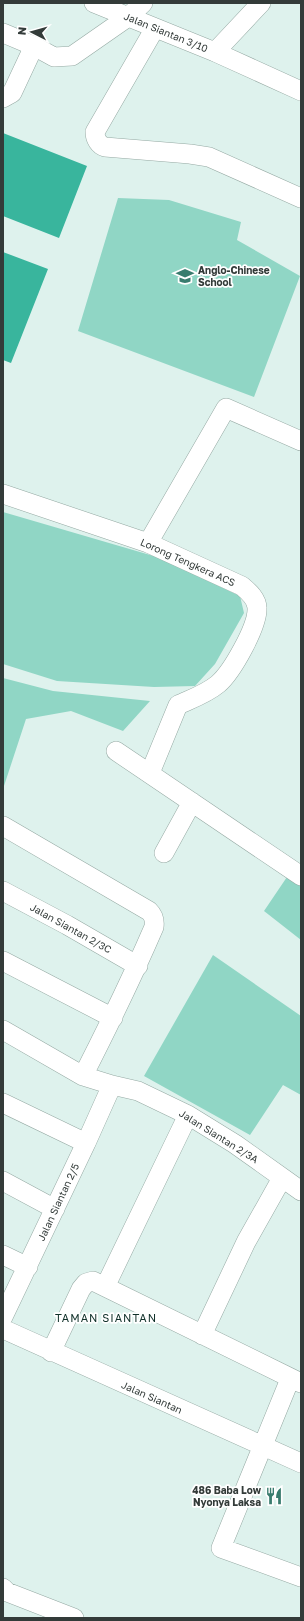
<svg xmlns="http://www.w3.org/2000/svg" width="304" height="1621" font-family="'Golos Text',sans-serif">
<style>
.green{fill:#90d6c5}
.water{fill:#39b59d}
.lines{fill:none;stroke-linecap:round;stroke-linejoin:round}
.minor-casing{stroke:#95a9a3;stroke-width:20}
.minor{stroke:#fff;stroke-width:19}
.labels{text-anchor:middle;stroke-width:3.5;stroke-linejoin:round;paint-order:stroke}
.street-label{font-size:10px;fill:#333b39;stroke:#fff}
.poi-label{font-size:10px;font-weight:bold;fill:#333b39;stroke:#fff;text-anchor:start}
.neighbourhood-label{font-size:11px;letter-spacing:1px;fill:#11312a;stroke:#fff}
</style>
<rect width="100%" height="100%" fill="#def2ed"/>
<path class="green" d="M118 198 169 200 241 222 237 240 300 276 254 397 78 331Z
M3 512 157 557 240 596 244 613 215 664 195 686 154 687 57 681 3 664Z
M3 678 53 691 150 701 123 731 71 711 26 719 3 789Z
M289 874 301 882V940L264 911Z
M213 955 301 1016V1095L283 1085 250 1135 144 1076Z"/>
<path class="water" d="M3 133 87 166 59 238 3 216Z
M3 252 48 269 11 363 3 360Z"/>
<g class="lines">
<g class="minor-casing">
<path id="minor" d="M94 3 215 52 301 91
M155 28 95 132C95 139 99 145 105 147L190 154 209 157 301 198
M3 33 34 46 54 57 72 56 128 17 143 3
M215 52 261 3
M3 98 12 93 34 46
M3 494 148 543 242 586C249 592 257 599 257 608 258 626 232 672 218 684 206 694 191 699 178 705L150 773
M148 543 226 408 301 441
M116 751 301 876
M3 826 149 911C154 916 155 920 154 927 132 978 108 1027 83 1076
M164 853 192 802
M3 891 67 925 138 966
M3 961 113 1018
M3 1030 83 1076 112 1085 138 1091 188 1115 235 1144 301 1191
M3 1103 86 1143
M3 1181 55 1209
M3 1255 28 1267
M105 1287 188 1115
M3 1317 86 1143 112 1085
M3 1329 301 1463
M202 1335 246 1242 282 1178
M51 1352 81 1289 86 1283 93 1281 301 1383
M290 1379 221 1548 301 1577
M3 1588 7 1592 74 1618"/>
</g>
<use href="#minor" class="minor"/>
</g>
<defs>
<g id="school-bare" transform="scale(1.38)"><path d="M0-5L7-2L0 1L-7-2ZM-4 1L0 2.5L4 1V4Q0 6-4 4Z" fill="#397c6e" stroke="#fff" stroke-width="2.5" paint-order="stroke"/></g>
<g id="restaurant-bare" transform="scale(1.38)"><path d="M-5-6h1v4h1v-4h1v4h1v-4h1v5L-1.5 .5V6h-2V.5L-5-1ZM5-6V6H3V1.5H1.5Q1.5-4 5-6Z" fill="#397c6e" stroke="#fff" stroke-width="2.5" paint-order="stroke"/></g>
</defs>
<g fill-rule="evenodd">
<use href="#school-bare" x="185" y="276"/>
<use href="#restaurant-bare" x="274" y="1496"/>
</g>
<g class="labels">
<g class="street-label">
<text transform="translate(166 32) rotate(22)" y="4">Jalan Siantan 3/10</text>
<text transform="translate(188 562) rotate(24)" y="4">Lorong Tengkera ACS</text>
<text transform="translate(71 928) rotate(29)" y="4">Jalan Siantan 2/3C</text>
<text transform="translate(219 1136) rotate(32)" y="4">Jalan Siantan 2/3A</text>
<text transform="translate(58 1202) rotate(-65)" y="4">Jalan Siantan 2/5</text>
<text transform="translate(152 1397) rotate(24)" y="4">Jalan Siantan</text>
</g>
<g class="poi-label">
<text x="198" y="274">Anglo-Chinese<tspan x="198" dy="12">School</tspan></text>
<text x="261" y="1494" text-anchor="end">486 Baba Low<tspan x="261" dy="12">Nyonya Laksa</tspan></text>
</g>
<g class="neighbourhood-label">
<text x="106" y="1322">TAMAN SIANTAN</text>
</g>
</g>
<rect width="304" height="1621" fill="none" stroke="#333b39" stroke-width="8"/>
<g transform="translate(32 32) rotate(276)" stroke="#ffffff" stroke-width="3" paint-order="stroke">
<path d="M0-3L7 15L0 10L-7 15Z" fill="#333b39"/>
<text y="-6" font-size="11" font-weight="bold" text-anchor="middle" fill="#333b39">N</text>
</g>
</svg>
